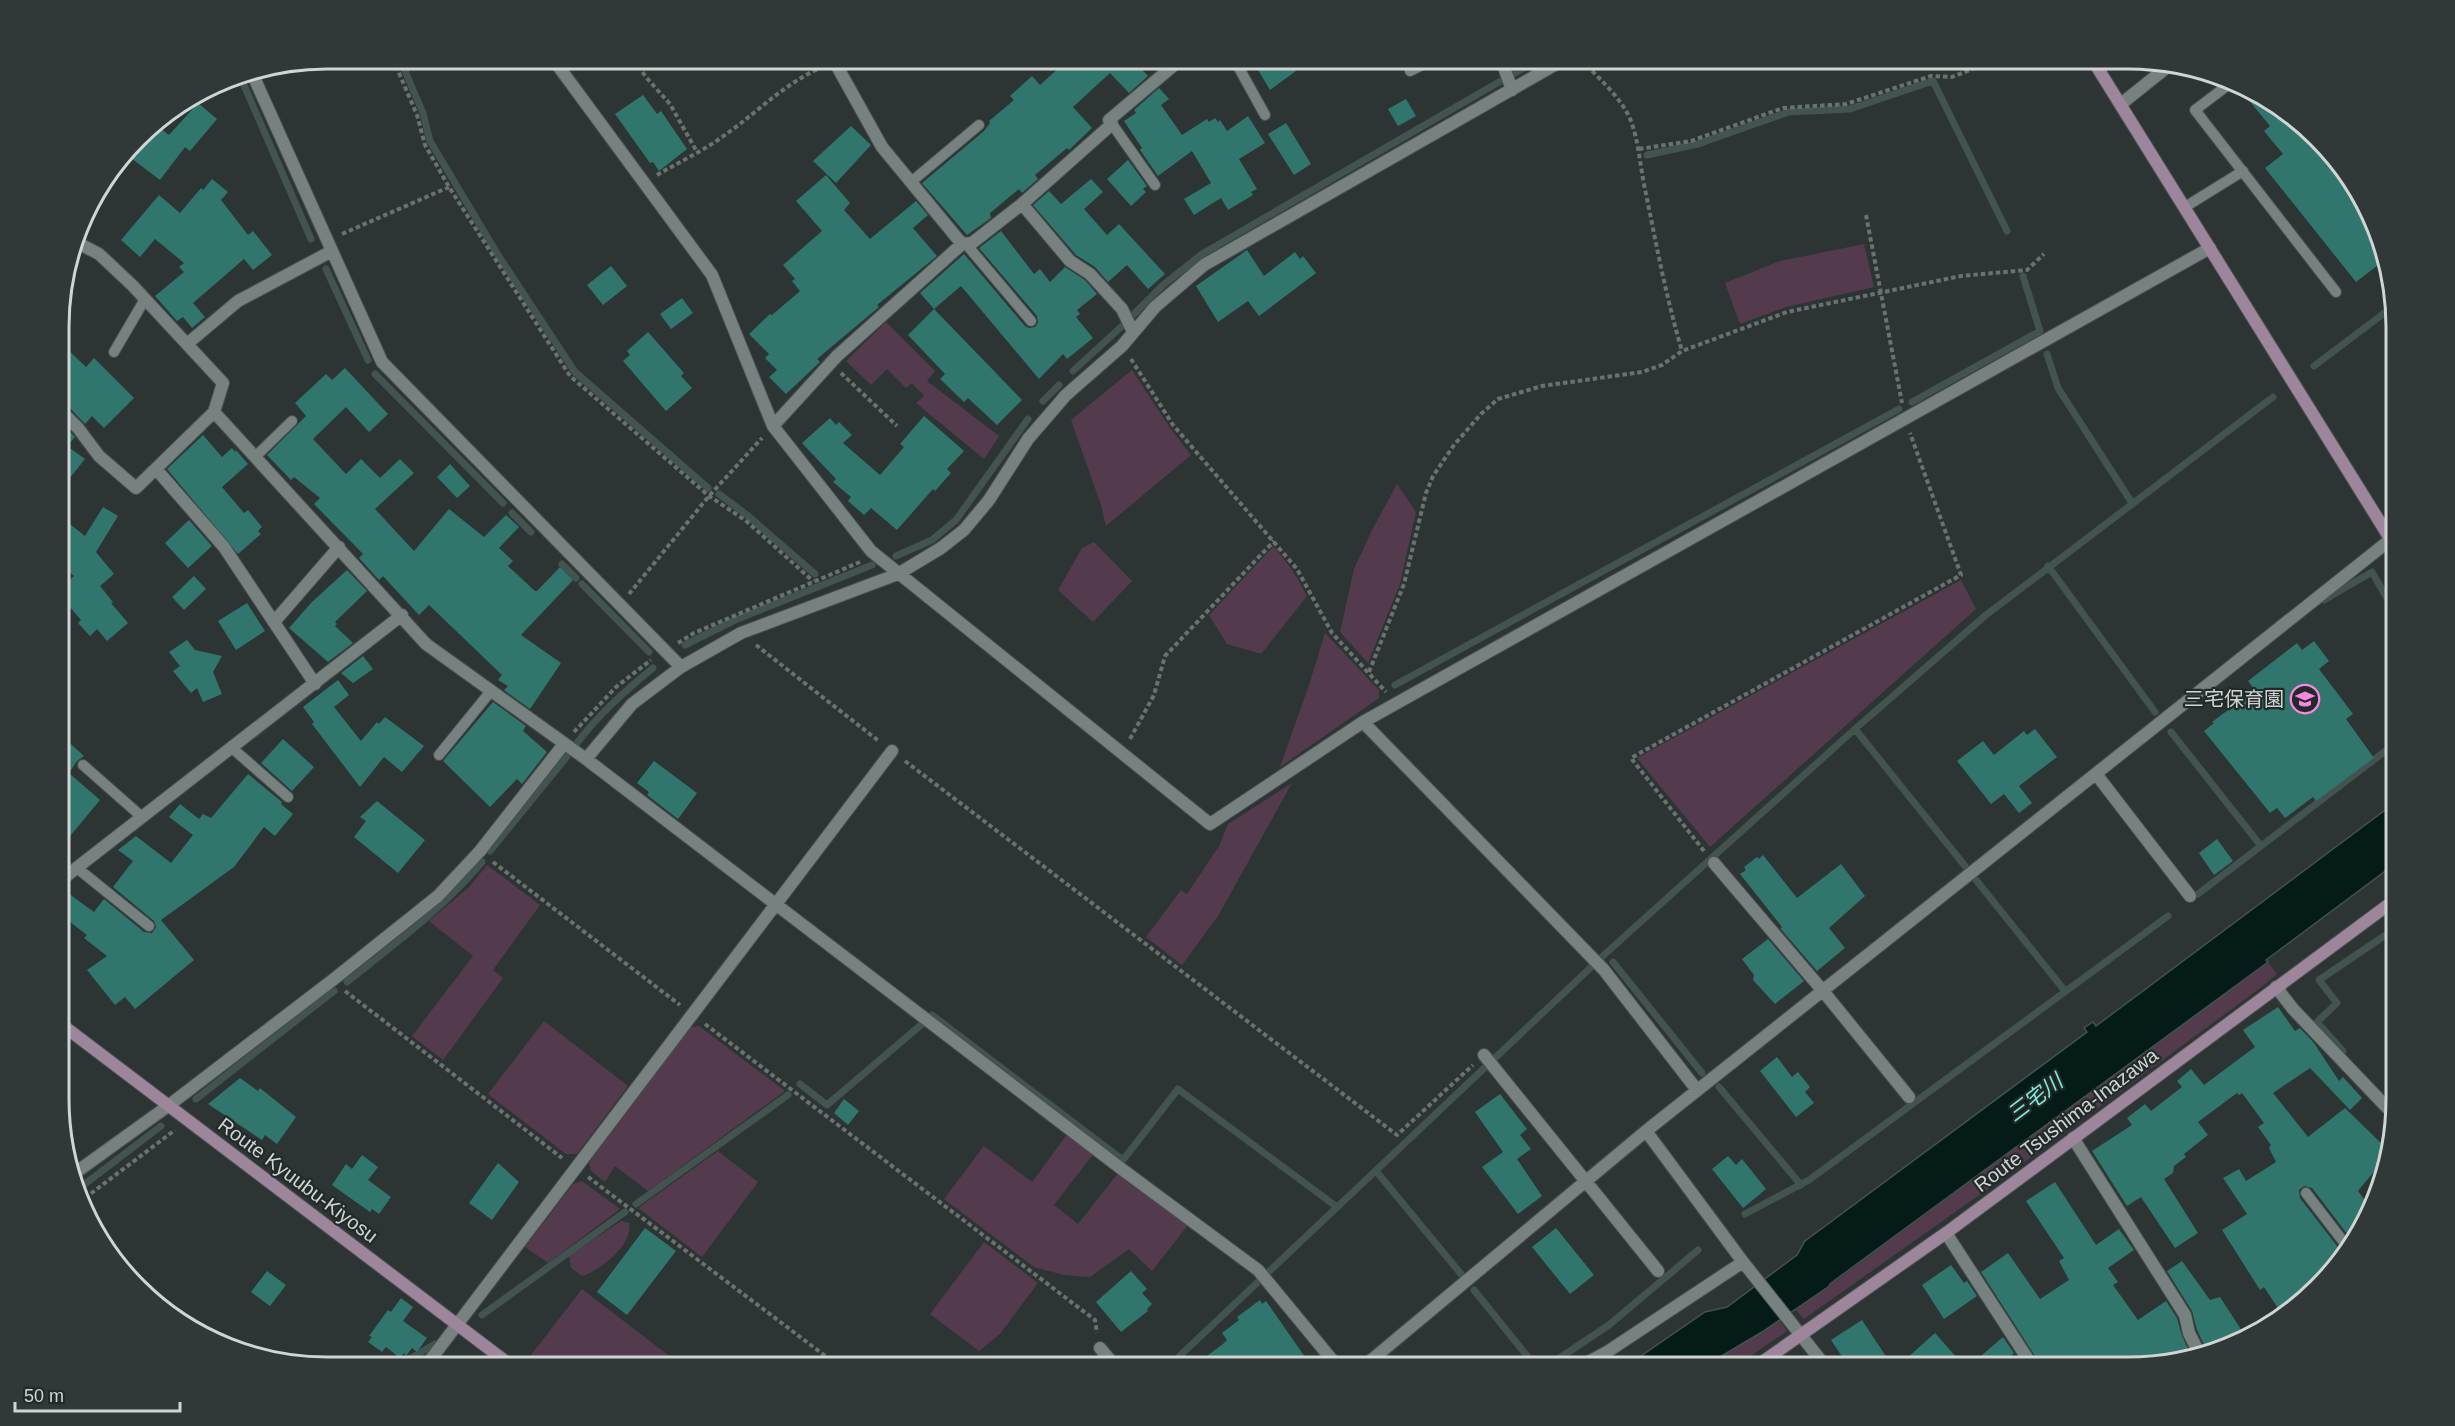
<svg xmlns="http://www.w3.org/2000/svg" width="2455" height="1426" font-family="Arial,'Noto Sans JP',sans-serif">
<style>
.green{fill:#543a4d}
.water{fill:#051b18;stroke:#425350;stroke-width:1.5}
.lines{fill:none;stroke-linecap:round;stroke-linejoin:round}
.stream{stroke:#425350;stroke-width:7}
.building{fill:#30766d}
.lane-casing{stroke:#49504f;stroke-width:12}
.street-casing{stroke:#49504f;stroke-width:14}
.secondary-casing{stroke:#49504f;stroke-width:14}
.path{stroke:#6a7270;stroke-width:4;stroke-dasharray:4.5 3;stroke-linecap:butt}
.lane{stroke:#778180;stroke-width:10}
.street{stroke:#778180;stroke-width:12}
.secondary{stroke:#9d859c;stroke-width:12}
.labels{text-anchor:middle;stroke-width:4.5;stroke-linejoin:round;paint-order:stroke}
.poi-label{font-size:20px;fill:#d0d5d4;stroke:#222b29;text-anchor:end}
.street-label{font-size:20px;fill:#d0d5d4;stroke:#222b29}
.water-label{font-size:21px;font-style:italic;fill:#81ebdc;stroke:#222b29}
.rim{fill:none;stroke:#d0d5d4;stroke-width:3}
</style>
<rect width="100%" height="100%" fill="#2c3533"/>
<path class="green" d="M1864 244 1874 287 1786 307 1740 324 1725 283 1780 261Z
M886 322 935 371 927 381 999 436 984 459 916 403 924 396 912 383 906 388 887 369 871 385 846 361Z
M1132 370 1170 428 1191 455 1106 526 1101 505 1071 420Z
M1397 484 1416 512 1400 584 1368 663 1340 632 1354 569 1372 530Z
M1094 542 1132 581 1093 622 1058 590 1082 548Z
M1274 546 1293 571 1307 596 1261 654 1227 644 1209 615Z
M1961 580 1976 609 1710 847 1637 758Z
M1325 633 1379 690V698L1280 767 1309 685Z
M1292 783 1218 916 1182 965 1146 937 1181 890 1187 894 1219 846 1228 824Z
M487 865 540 905 493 970 503 978 443 1060 412 1036 473 956 429 921 469 887Z
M2268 962 2277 974 2263 986 1992 1186 1804 1319 1796 1310Z
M544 1021 628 1086 577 1154H566L488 1094Z
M699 1026 785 1091 648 1191 615 1166 605 1182 591 1171 589 1162 691 1027Z
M1068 1133 1094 1153 1054 1205 1078 1224 1119 1172 1188 1225 1152 1271 1129 1249 1090 1277 1064 1275 1034 1267 944 1199 984 1146 1032 1182Z
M718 1151 758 1182 702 1257 638 1208Z
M582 1181 620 1209 548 1263 525 1247 573 1184Z
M621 1221 629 1223C634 1244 600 1271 582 1276L571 1268 569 1256Z
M984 1242 1038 1283 1000 1334 979 1351 930 1314Z
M582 1289 672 1358 665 1367H547L531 1355Z
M1780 1321 1787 1331 1735 1367H1703Z"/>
<path class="water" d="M2396 802V863L2266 960 2268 962 1831 1283 1828 1287 1762 1332 1703 1367H1625L1705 1312 1727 1307 1797 1255 1805 1241 2087 1032 2084 1028 2093 1022 2096 1026Z"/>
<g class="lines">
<path class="stream" d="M400 59 423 113 430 141 498 255 575 372 708 488
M1515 73 1540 59
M240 76 311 239
M1647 155 1698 144 1789 112 1850 109 1933 81 2007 231
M326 269 368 360
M1132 316 1163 285 1202 254 1499 82
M2047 354 2058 388 2132 503
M2314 366 2395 305
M1073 371 1121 327
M375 374 503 503
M1043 401 1059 385
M1912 402 2040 331 2023 276
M719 494 747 515 815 574
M512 513 531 532
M896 556 932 540 956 520 1028 419
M562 564 576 578
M2048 566 2155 712
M582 584 649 652
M2324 600 2372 572 2396 614
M685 645 735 620 872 565
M1395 685 1899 409
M1855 729 1965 866
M2171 732 2261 846 2392 746
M577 743C599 714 625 691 653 668
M490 851 569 754
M1976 880 2065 991
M2198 894 2261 846
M1613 962 1702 1073
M347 982C394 944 443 909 482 862
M932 1015 1123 1160 1178 1089 1337 1207
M2343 1051 2317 1022 2337 1003 2319 980 2396 928
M800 1084 827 1105 922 1024
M1719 1087 1801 1185
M196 1099 334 991
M1376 1171 1461 1274
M81 1187 161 1126
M636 1204 788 1095
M1745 1214 1809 1180 2168 916
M1474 1290 1536 1367
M482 1315 625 1212
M396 1367 435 1344
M1168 1367 1605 954 1855 729 1986 615 2273 397
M1546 1367 1609 1325 1698 1250"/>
</g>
<path class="building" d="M1070 58H1131L1148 76 1129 93 1110 73 1073 107 1092 128 1069 150 1067 148 1035 175 1038 179 1022 193 1019 189 990 213 991 218 967 235 922 183 984 131 990 123 989 121 1014 100 1010 96 1032 76 1040 85Z
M1251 58H1289L1296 71 1270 90Z
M2239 85 2263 95 2318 137 2360 192 2382 262 2356 282 2265 168 2283 154 2264 131 2270 126 2238 87Z
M1159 88 1169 99 1161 105 1182 135 1207 119 1209 122 1215 118 1218 122 1220 120 1227 131 1248 116 1265 143 1239 159 1257 189 1251 192 1253 195 1228 210 1221 198 1194 215 1184 199 1211 183 1192 151 1158 176 1140 150 1142 148 1124 121 1136 113 1134 110Z
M643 95 657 114 661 111 687 149 659 171 653 162 650 163 615 114Z
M1406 99 1416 116 1398 126 1388 109Z
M198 103 217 119 190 151 185 147 160 180 127 155 150 125 153 123 169 135Z
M1286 123 1311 164 1294 175 1268 134Z
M851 126 871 145 836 183 813 161Z
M1128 160 1147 186 1143 189 1146 192 1131 206 1107 179Z
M826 175 850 203 844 210 870 239 916 201 928 215 913 228 937 256 877 305 879 307 817 359 820 362 786 394 769 377 777 370 765 358 769 354 749 334 770 314 772 315 800 291 792 281 795 279 783 265 822 231 796 201Z
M212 179 228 192 221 200 248 235 253 231 272 255 253 270 244 259 193 303 205 317 192 328 183 317 177 321 155 296 184 272 179 267 184 263 155 239 140 257 121 240 159 195 180 213 201 188 203 190Z
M1091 179 1103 192 1084 209 1107 235 1119 224 1165 274 1148 289 1127 265 1108 282 1095 267 1076 255 1033 205 1049 191 1061 204Z
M1001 231 1034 274 1040 269 1050 282 1065 267 1085 280 1097 294 1077 310 1080 314 1076 317 1093 338 1067 359 1063 354 1039 379 961 286 934 309 920 293 964 254 1025 326 1029 328 1035 327 1038 323 1037 316 979 248Z
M1247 250 1264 276 1295 252 1300 259 1303 256 1316 273 1259 316 1248 301 1218 322 1196 286Z
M611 266 627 286 603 305 587 285Z
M682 298 693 313 671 329 660 314Z
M934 309 1022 400 997 425 968 398 964 402 940 379 945 374 908 335Z
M648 332 684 373 681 376 692 388 666 411 623 361 630 355 627 351Z
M61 343 86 367 94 358 134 398 104 428 92 416 85 424 67 405 61 403Z
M345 368 388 414 369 432 346 407 313 439 346 474 361 459 380 478 400 459 414 473 375 509 414 551 449 509 484 537 506 515 519 527 499 548 513 561 508 566 535 591H537L560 567 573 580 521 635 561 663 530 709 504 690 508 686 498 680 502 675 429 605 419 615 383 576 379 580 359 558 363 554 314 504 320 498 294 477 291 480 267 455 306 416 295 403 326 374 332 380Z
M924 416 964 451 947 469 951 473 935 491 933 489 897 530 871 508 864 515 848 501 851 497 833 482 836 479 802 443 830 418 836 425 839 422 852 435 843 443 880 475 904 447 900 444Z
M61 422 75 437 67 446 85 459 61 489Z
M203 435 222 457 232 448 235 452 236 450 248 464 222 487 244 513 248 510 262 527 258 531 261 534 238 554 167 469Z
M450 464 470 486 457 498 437 477Z
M103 507 118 516 96 552 114 574 100 586 113 602 111 603 128 623 107 641 97 629 90 636 78 623 81 620 69 606 68 597 61 595V591L68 585 66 583 74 576 61 565V517L85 536Z
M189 520 212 546 188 568 165 543Z
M347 570 367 591 335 622 337 624 335 626 353 643 328 662 289 628 312 602Z
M194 576 206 589 184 610 172 597Z
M247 603 265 631 236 650 218 621Z
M187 640 195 650 222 656 213 672 222 694 203 702 197 688 191 693 173 671 180 666 169 652Z
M2314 641 2329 661 2319 669 2353 714 2346 719 2374 758 2316 801 2313 797 2285 818 2277 808 2270 813 2204 731 2214 723 2212 722 2255 690 2248 681 2297 643 2302 650Z
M363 656 373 669 353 683 341 673Z
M338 680 349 695 334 707 361 741 377 722 379 724 385 717 424 746 402 772 384 757 360 787 312 724 314 722 303 707Z
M493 702 526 726 523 731 547 752 522 784 517 779 490 807 443 761Z
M2035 729 2057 757 2019 786 2032 803 2019 813 2004 794 1991 804 1957 761 1983 741 1994 755 2024 731 2027 735Z
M61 735 84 756 77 761 69 773 100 800 61 847Z
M283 739 314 767 292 791 261 763Z
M654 761 697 793 678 819 647 795 649 792 637 783Z
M248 774 282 802 281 804 293 814 275 836 264 827 234 867 161 920 194 960 135 1009 125 997 115 1005 87 970 107 956 84 938 87 935 61 915V888L94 912 104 899 144 932 152 933 156 927 154 921 113 887 133 861 118 850 136 836 171 863 193 835 169 817 180 804 199 819 203 814 211 818Z
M377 801 425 840 398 873 354 837 366 821 360 817Z
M2217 839 2233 861 2214 875 2199 853Z
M1763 855 1797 898 1841 864 1865 896 1829 928 1845 948 1817 971 1780 928 1782 927 1740 874 1746 870 1744 867 1757 857 1759 859Z
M1768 939 1804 981 1775 1004 1753 980 1754 975 1742 959Z
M2278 1007 2295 1031 2300 1028 2314 1043 2339 1081 2343 1077 2362 1098 2350 1110 2310 1068 2273 1093 2308 1137 2345 1108 2386 1148 2382 1162 2358 1191 2369 1206 2360 1234 2354 1243 2312 1188 2304 1186 2299 1190 2300 1198 2344 1255 2318 1289 2283 1316 2264 1287 2260 1290 2222 1230 2247 1214 2223 1178 2239 1169 2246 1181 2276 1162 2269 1148 2271 1145 2258 1127 2264 1123 2242 1093 2239 1095 2237 1093 2198 1122 2208 1135 2184 1154 2186 1157 2174 1166 2173 1173 2164 1179 2198 1233 2175 1248 2141 1197 2127 1206 2092 1151 2132 1125 2127 1118 2145 1104 2151 1111 2182 1087 2177 1081 2191 1069 2204 1085 2255 1047 2243 1030Z
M1777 1057 1792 1077 1798 1072 1810 1087 1805 1092 1814 1103 1796 1117 1760 1071Z
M240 1078 258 1091 260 1088 296 1117 277 1144 265 1135 262 1140 208 1104Z
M1500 1094 1527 1129 1520 1135 1531 1149 1517 1159 1542 1196 1518 1214 1482 1167 1503 1152 1475 1112Z
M844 1099 859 1111 848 1125 834 1113Z
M362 1155 378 1167 368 1180 391 1197 379 1214 372 1209 370 1212 332 1185 346 1164 352 1169Z
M1728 1156 1736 1165 1742 1159 1766 1189 1743 1208 1712 1169Z
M498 1163 519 1182 492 1220 469 1203Z
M2055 1182 2096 1245 2119 1229 2134 1250 2108 1268 2118 1282 2113 1285 2138 1320 2166 1301 2177 1318 2182 1336 2190 1353 2146 1367H2042L1981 1272 2008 1253 2040 1299 2069 1280 2059 1261 2064 1258 2026 1201Z
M645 1228 676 1251 627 1315 597 1292Z
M1556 1228 1594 1275 1570 1294 1532 1247Z
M2182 1261 2210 1300 2220 1297 2246 1337 2206 1349 2197 1330 2192 1311 2167 1271Z
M1951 1265 1964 1283 1967 1281 1977 1296 1944 1319 1922 1285Z
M267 1271 286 1285 270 1306 251 1292Z
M1131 1271 1147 1289 1142 1293 1152 1304 1147 1309 1148 1311 1121 1332 1096 1302Z
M401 1298 413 1307 403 1321 427 1338 417 1352 412 1348 406 1356 404 1353 400 1358 386 1347 382 1352 368 1342 372 1337 369 1336 388 1310 391 1312Z
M1260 1300 1262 1304 1266 1301 1312 1367H1192L1223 1344 1227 1340 1222 1333 1239 1320 1237 1317Z
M1862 1320 1893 1367H1849L1831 1340Z
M1935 1333 1965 1367H1897Z
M2003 1337 2014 1353 1999 1367H1968Z"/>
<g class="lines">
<g class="lane-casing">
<path id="lane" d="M1234 59 1265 115
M1050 62 1052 59
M1410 71 1434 59
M2232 82 2195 110 2336 292
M1112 124 1155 185
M911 182 979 125
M2185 207 2243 171
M966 244 1031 321
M114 352 145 299
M255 457 292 421
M61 604 62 602
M232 748 288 797
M439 755 491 691
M83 765 142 817
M77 868 149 926
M2306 1193 2349 1249"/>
</g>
<g class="street-casing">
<path id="street" d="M553 59 712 275 773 426 871 551 1210 824 1363 722 2210 248
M833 59 882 147 962 244 972 243 1022 204 1070 261 1090 274 1122 309 1133 332
M1501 59 1512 90
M252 73 382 362 681 667
M2121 104 2171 64
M1022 204 1112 124 1109 120 1179 61
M76 242 99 254 133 286 223 383 214 412 426 644 586 759 1123 1170 1258 1270 1338 1367
M187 344 238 301 332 251
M61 411 78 428 99 456 136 488 214 412
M773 426 837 356 962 244
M156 469 224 547 315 684
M2386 532 2396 525
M274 622 339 547
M1363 722 1604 970 1697 1090
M586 759 632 704 681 667 741 633 898 574 941 548 964 530 989 500 1028 439 1066 395 1122 346 1155 307 1204 265 1565 59
M2096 774 2190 896
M1714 863 1823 991 1909 1097
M61 880 402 615
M2276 987 2293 1009 2396 1117
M1484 1055 1658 1271
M1646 1131 1743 1262 1826 1367
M2073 1138 2185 1315 2189 1333 2198 1351
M75 1173 168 1106 334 979 438 896 480 851 564 744
M1946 1233 2033 1367
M1100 1348 1116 1367
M425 1367 892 751
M1363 1367 1646 1131 2390 540
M1579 1367 1607 1352 1743 1262"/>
</g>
<g class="secondary-casing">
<path id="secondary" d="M2092 59 2396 548
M61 1024 513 1367
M1755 1367 1946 1233 2396 899"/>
</g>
<path class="path" d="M393 59 417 115 425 145 449 187 570 376 709 496 745 520 813 581
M635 59 645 76 670 104 697 152
M1582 60C1598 78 1622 98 1631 121 1639 143 1640 166 1645 189 1656 243 1666 297 1682 351
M1639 149 1691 141 1783 108 1846 104 1931 76 1952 77 1988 63
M657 175C681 161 707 149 729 132 761 109 783 85 820 68
M1866 215 1902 403
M342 234 449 187
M1131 359 1173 425 1297 569 1332 633 1386 692
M841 373 897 426
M629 594 709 496 762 438
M678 643 694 633 860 562
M756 645 880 742
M1369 672 1404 584 1426 493 1433 476 1454 445 1481 414 1498 399 1542 386 1642 372 1662 365 1682 351 1787 312 1961 276 2027 270 2044 254
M574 732 616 687 651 660
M1130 739 1154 695 1165 656 1274 541
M905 761 1397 1135 1473 1065
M1704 851 1631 758 1961 575 1910 433
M493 862 680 1005
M345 991 562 1158
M705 1024 1095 1320 1097 1333
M588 1177 840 1367
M85 1198 175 1130"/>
<use href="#lane" class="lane"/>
<use href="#street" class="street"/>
<use href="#secondary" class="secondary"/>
</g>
<defs>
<g id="school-ring" transform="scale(1.5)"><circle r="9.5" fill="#222b29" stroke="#fd86e2" stroke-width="1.5"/><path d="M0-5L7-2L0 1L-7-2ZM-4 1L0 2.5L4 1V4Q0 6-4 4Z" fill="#fd86e2"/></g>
</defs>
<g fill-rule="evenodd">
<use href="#school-ring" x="2305" y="699"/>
</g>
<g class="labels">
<g class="poi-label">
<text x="2284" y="706">三宅保育園</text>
</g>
<g class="street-label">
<text transform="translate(2066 1120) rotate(-37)" y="7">Route Tsushima-Inazawa</text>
<text transform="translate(298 1180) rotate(37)" y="7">Route Kyuubu-Kiyosu</text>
</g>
<g class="water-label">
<text transform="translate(2035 1098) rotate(-37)" y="7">三宅川</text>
</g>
</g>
<path d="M0 0H2455V1426H0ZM327 69H2128A258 258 0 0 1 2386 327V1099A258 258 0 0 1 2128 1357H327A258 258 0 0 1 69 1099V327A258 258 0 0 1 327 69Z" fill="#303937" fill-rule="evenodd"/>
<path class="rim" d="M327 69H2128A258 258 0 0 1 2386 327V1099A258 258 0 0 1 2128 1357H327A258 258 0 0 1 69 1099V327A258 258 0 0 1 327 69Z"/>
<path d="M15 1402v9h165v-9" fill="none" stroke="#d0d5d4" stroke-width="3"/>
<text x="24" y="1402" font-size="18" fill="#d0d5d4" stroke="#222b29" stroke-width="4.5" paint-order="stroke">50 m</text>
</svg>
